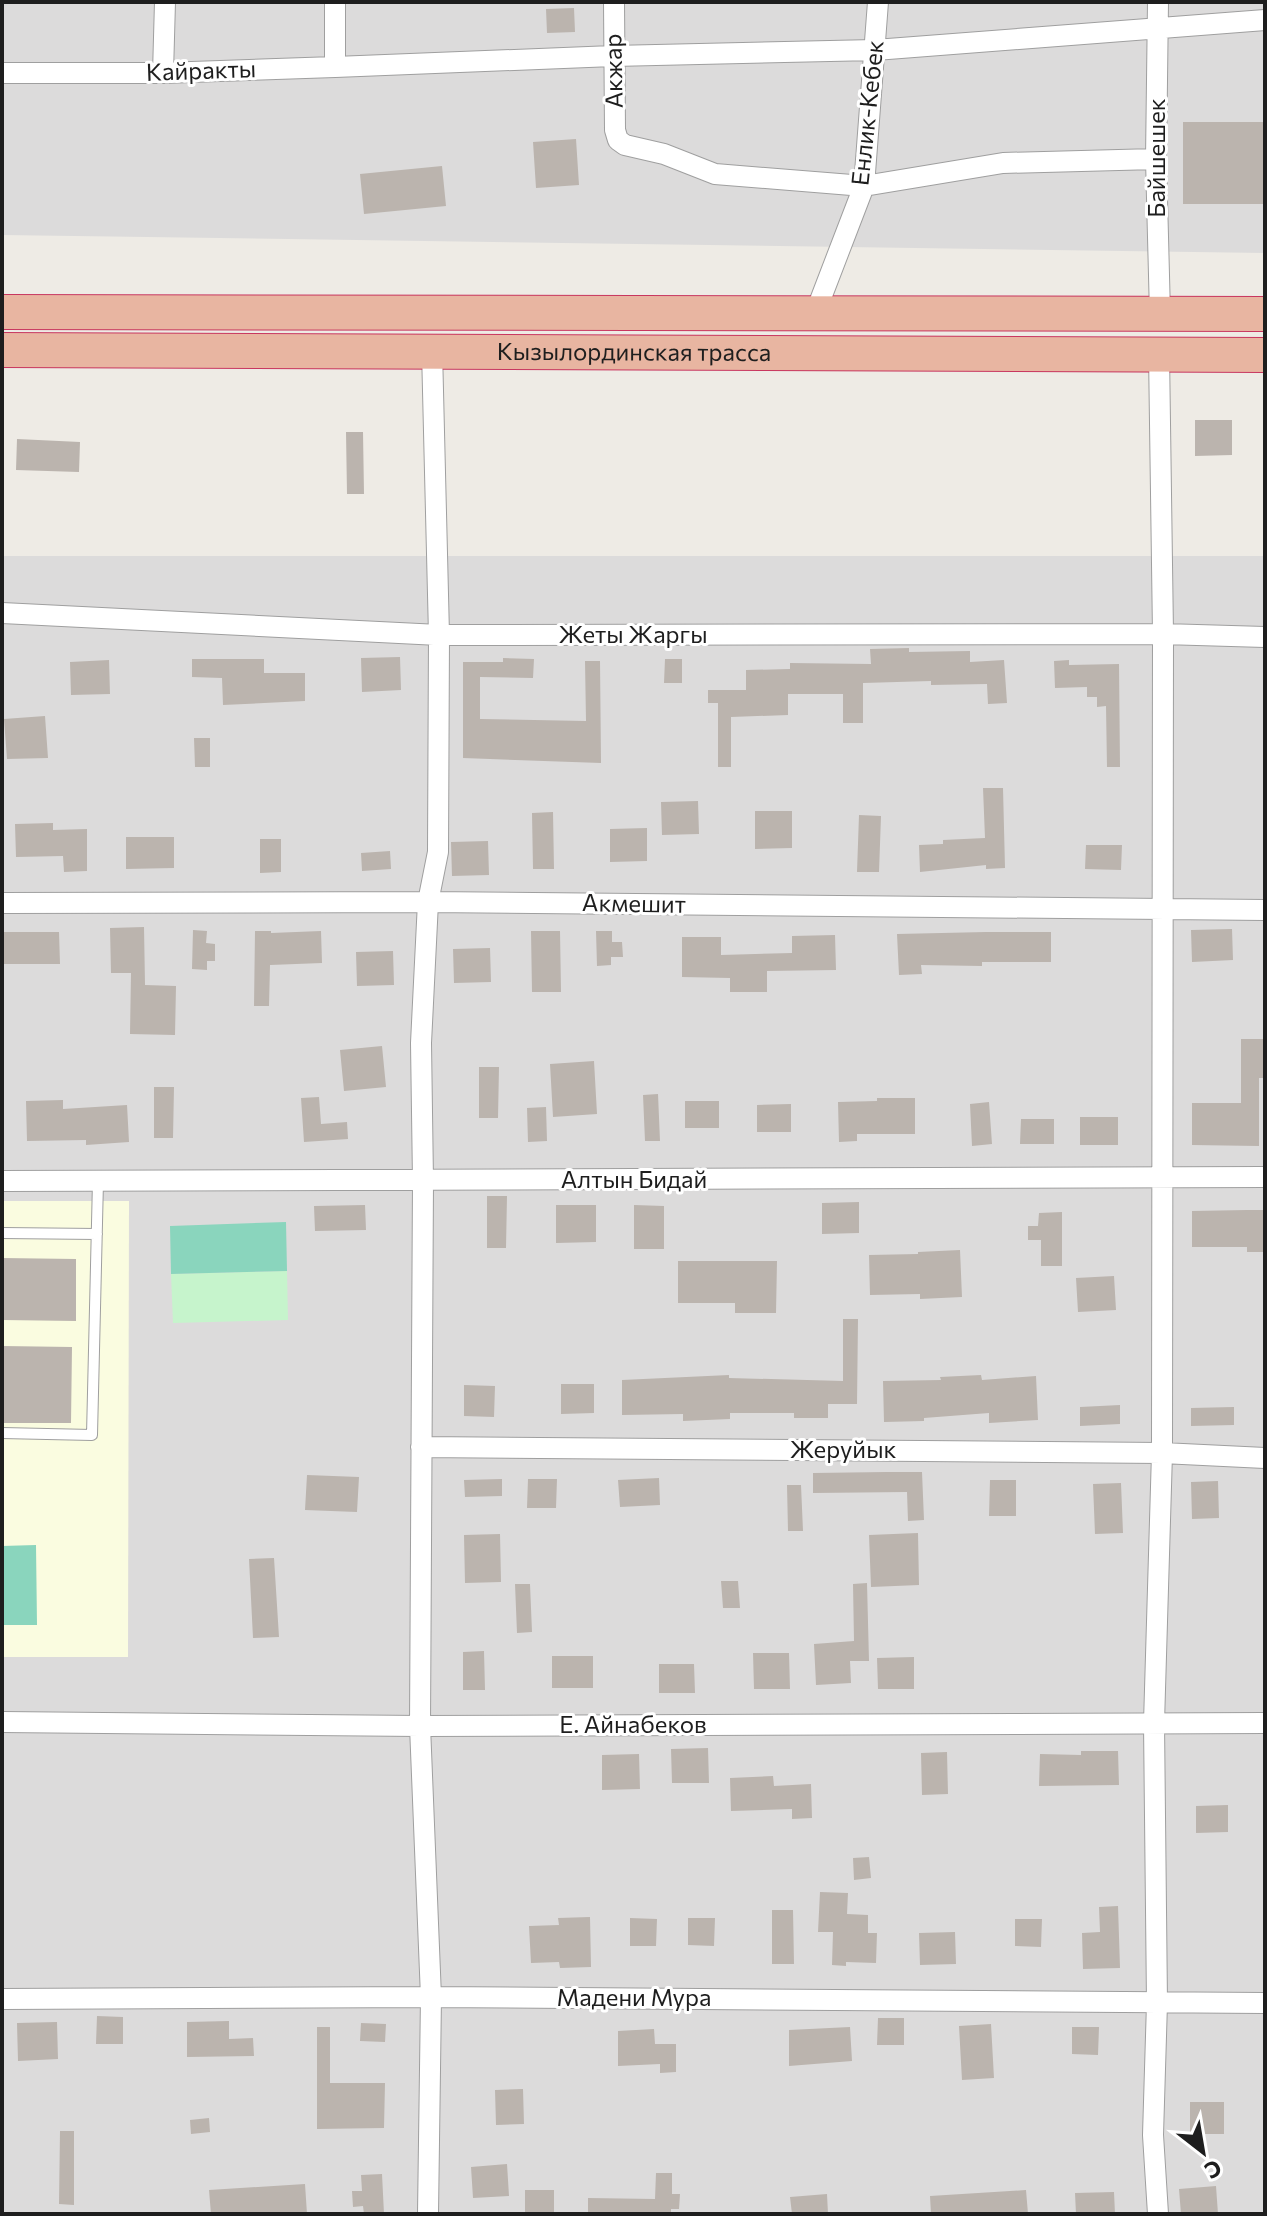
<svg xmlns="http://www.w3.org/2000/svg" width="1267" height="2216" font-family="Commissioner,sans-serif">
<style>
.residential{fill:#dcdbdb}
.education{fill:#fafce0}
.park{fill:#c6f4cc}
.pitch{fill:#8ad5bd}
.building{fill:#bbb4ae}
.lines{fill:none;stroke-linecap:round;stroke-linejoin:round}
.service-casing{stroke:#9f9f9f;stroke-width:12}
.minor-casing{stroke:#9f9f9f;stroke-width:22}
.trunk-casing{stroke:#c8365f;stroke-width:36}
.service{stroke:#fff;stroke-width:10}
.minor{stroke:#fff;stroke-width:20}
.trunk{stroke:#e8b5a1;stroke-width:34}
.labels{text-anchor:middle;stroke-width:6;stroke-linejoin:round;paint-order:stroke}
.street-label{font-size:24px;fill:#1e1e1e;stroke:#fff}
</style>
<rect width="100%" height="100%" fill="#eeebe5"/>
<path class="residential" d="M2 2H1265V253L2 235Z
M2 556H1265V2214H2Z"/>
<path class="education" d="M2 1201H129L128 1657H2Z"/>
<path class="park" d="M287 1271 288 1320 173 1323 171 1274Z"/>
<path class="pitch" d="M286 1222 287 1271 171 1274 170 1226Z
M36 1545 37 1625H2V1546Z"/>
<path class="building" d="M574 8 575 32 547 33 546 9Z
M1183 122H1265V204H1183Z
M576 139 579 185 536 188 533 142Z
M442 166 446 206 364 214 360 174Z
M1195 420H1232V455L1195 456Z
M346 432H363L364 494H347Z
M17 439 80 442 79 472 16 470Z
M909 648V652L970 651V662L1004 660 1007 703 988 704 987 684 931 685V681L863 683V723H843V694H788V715L731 717V767H718V703H708V690H746V670L790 669V663L871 664 870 649Z
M400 657 401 690 362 692 361 658Z
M503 658 534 659 533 678 480 677V719L586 721 585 661H600L601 763 463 758V662H503Z
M192 659H264V673H305V701L223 705 222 678 192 677Z
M665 659H682V683H664Z
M109 660 110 694 71 695 70 662Z
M1069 660V665L1119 664 1120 767H1107L1106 706 1097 707V697H1087V687L1055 688 1054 661Z
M45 716 48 758 7 759 4 719Z
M194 738H210V767H195Z
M983 788H1003L1005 868 986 869V865L920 872 919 845 943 844V840L985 838Z
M698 801 699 834 662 835 661 802Z
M755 811H792V848L755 849Z
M553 812 554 869H533L532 813Z
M859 815 881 816 879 872H857Z
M53 823V830L87 829V871L64 872 63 856 16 857 15 824Z
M647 828V861L610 862V829Z
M126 837H174V868L126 869Z
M260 839H281V872L260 873Z
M488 841 489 875 452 876 451 842Z
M1086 845H1122L1121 870 1085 869Z
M390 851 391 869 362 871 361 853Z
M144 927 145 985 176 986 175 1035 130 1034 131 973H111L110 928Z
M1232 929 1233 960 1192 962 1191 930Z
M193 930 207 931 206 943 215 944V961H207V970L192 969Z
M255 931H271V933L321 931 322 963 270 965 269 1006H254Z
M531 931H560L561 992H532Z
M596 931H612V942H622L623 957H611V965L597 966Z
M2 932H59L60 964H2Z
M986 932H1051V962H982V966L921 965 922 974 899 975 897 934Z
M835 935 836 970 767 971V992H730V978L682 977V937H721V955L792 953V936Z
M490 948 491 982 454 983 453 949Z
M393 951 394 985 357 986 356 952Z
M1241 1039H1265V1078H1259V1146L1192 1145V1103H1241Z
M382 1046 386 1087 344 1091 340 1050Z
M594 1061 597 1114 553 1117 550 1064Z
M479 1067H499L498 1118H479Z
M154 1087H174L173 1138H154Z
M658 1094 660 1141H645L643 1095Z
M319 1097 321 1124 347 1122 348 1139 304 1142 301 1098Z
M877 1098H915V1134H857V1141L839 1142 838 1102 877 1101Z
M63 1100V1109L127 1105 129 1142 86 1145V1140L27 1141 26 1101Z
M685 1101H719V1128H685Z
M989 1102 992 1144 972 1146 970 1104Z
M791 1104V1132H757V1105Z
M546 1107 547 1141 528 1142 527 1108Z
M1080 1117H1118V1145H1080Z
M1021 1119H1054V1144H1020Z
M487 1196H507L506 1248H487Z
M859 1202V1233L822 1234V1203Z
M365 1205 366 1230 315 1231 314 1206Z
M556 1205H596V1242L556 1243Z
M634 1205 664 1206V1249H634Z
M1247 1210H1265V1252H1247V1247H1192V1211Z
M1062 1212V1266H1041V1240H1028V1226H1038L1039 1213Z
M960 1250 962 1297 920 1299V1294L870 1295 869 1255 918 1254V1252Z
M2 1258 76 1259V1321L2 1320Z
M678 1261H777L776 1313H735V1303H678Z
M1114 1276 1116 1310 1078 1312 1076 1278Z
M843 1319H858L857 1404H828V1418H794V1413H730V1419L683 1421V1414L622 1415V1380L729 1375V1378L843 1381Z
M2 1346 72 1347 71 1423H2Z
M981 1375 982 1380 1036 1376 1038 1420 989 1423V1413L924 1418V1421L884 1422 883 1381 941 1380 940 1377Z
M561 1384H594V1413L561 1414Z
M464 1385 495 1386 494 1417 464 1416Z
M1120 1405V1424L1080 1426V1407Z
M1234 1407V1425L1191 1426V1408Z
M886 1472H922L924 1520 908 1521 907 1492 813 1493V1473Z
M307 1475 359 1477 357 1512 305 1510Z
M659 1478 660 1505 620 1507 618 1480Z
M502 1479V1496L465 1497 464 1480Z
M528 1479H557L556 1508H527Z
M990 1480H1016V1516H989Z
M1218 1481 1219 1518 1192 1519 1191 1482Z
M1121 1483 1123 1533 1095 1534 1093 1484Z
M787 1485H801L803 1531H788Z
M918 1533 919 1585 871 1587 869 1535Z
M500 1534 501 1582 465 1583 464 1535Z
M274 1558 279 1637 253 1638 249 1559Z
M721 1581H738L740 1608H723Z
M867 1583 869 1661H850L851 1683 816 1685 814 1644 854 1641 853 1584Z
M515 1584H530L532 1632 517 1633Z
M484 1651 485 1690H463V1652Z
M753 1653H789L790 1689H754Z
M552 1656H593V1688H552Z
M914 1657V1689H878L877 1658Z
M659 1664H694L695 1693H659Z
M708 1748 709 1783H672L671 1749Z
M1081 1751H1118L1119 1785 1039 1786 1040 1754 1081 1755Z
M947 1752 948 1794 922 1795 921 1753Z
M639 1754 640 1789 602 1790V1755Z
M773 1776 774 1786 811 1784 812 1818 792 1819V1809L731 1811 730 1778Z
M1228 1805V1832L1196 1833V1806Z
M869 1857 871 1878 854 1880 853 1858Z
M820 1892 848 1893 847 1914 868 1915V1933H877L876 1963 846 1962V1966L832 1965 833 1932H818Z
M1118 1906 1120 1968 1083 1969 1082 1933 1100 1932 1099 1907Z
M772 1910H793L794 1964H772Z
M590 1917 591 1967 560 1968 559 1962 531 1963 529 1926 559 1925 558 1918Z
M630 1918 657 1919 656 1946H630Z
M688 1918H715L714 1946 688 1945Z
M1015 1919H1042L1041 1947 1015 1946Z
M955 1932 956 1964 920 1965 919 1933Z
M97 2016 123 2017V2044H96Z
M878 2018H904V2045H877Z
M229 2021V2039L253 2038 254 2056 187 2057V2022Z
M57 2022 58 2059 18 2061 17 2023Z
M361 2023 386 2024 385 2042 360 2041Z
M991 2024 994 2078 962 2080 959 2026Z
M317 2027H330V2083H385L384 2128 317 2129Z
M850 2027 852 2061 789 2066V2030Z
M1072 2027H1099L1098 2055 1072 2054Z
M654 2029 655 2044H676V2072L660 2073V2064L618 2066V2031Z
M523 2089 524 2124 496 2125 495 2090Z
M1190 2102H1224V2134H1190Z
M209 2118 210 2132 191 2134 190 2120Z
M60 2131H74V2205L59 2204Z
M507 2164 509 2196 473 2198 471 2167Z
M656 2173H672V2194H680L679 2209H671V2214H588V2198L655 2199Z
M382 2174 384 2214H364L363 2206 353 2207 352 2191H362L361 2175Z
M305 2184 307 2214H211L209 2190Z
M1216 2186 1218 2214H1181L1179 2189Z
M525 2190H554V2214H525Z
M1026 2190 1028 2214H931L930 2196Z
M1114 2192 1115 2214H1076L1075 2193Z
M827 2194 828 2214H792L790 2197Z"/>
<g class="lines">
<g class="service-casing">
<path id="service" d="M2 1233 97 1234
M2 1433 92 1435 98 1181"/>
</g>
<g class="minor-casing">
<path id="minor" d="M614 2 615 130 618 140 625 145 664 154 715 174 864 186 1003 163 1156 159
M1158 2 1156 159 1160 314
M335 67 613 56 875 50 1265 20
M2 73H163L335 67V2
M163 73 165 2
M816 311 864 186 878 2
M2 613 439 635 1163 634 1265 637
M2 903 428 902 1265 910
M2 1181 1265 1177
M421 1447 1162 1453 1265 1458
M2 1722 420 1726 1265 1723
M2 1999 431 1997 1265 2003
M428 2214 431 1997 420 1726 423 1181 421 1043 428 902 438 852 439 635 432 350
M1158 2214 1153 2135 1157 2003 1154 1723 1162 1453 1163 634 1159 353"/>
</g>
<g class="trunk-casing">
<g id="trunk">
<path d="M2 312 1265 314"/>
<path id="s1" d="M2 350 1265 355"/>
</g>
</g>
<use href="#service" class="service"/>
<use href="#minor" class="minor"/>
<use href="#trunk" class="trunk"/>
</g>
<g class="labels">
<g class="street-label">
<text transform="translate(201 71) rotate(-2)" y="8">Кайракты</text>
<text transform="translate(614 71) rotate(-91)" y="8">Акжар</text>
<text transform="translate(868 113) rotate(-84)" y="8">Енлик-Кебек</text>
<text transform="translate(1157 158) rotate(-90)" y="8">Байшешек</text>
<text dy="8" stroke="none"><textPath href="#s1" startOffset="632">Кызылординская трасса</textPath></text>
<text x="633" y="643">Жеты Жаргы</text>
<text transform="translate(634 904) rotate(1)" y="8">Акмешит</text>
<text x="634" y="1188">Алтын Бидай</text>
<text x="843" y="1458">Жеруйык</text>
<text x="633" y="1733">Е. Айнабеков</text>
<text x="634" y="2006">Мадени Мура</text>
</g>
</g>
<rect width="1267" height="2216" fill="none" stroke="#1e1e1e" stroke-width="8"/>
<g transform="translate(1203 2152) rotate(149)" stroke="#ffffff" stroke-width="6" paint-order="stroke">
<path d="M0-6L14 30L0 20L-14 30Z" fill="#1e1e1e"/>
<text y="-12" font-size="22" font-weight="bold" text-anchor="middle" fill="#1e1e1e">С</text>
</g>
</svg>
